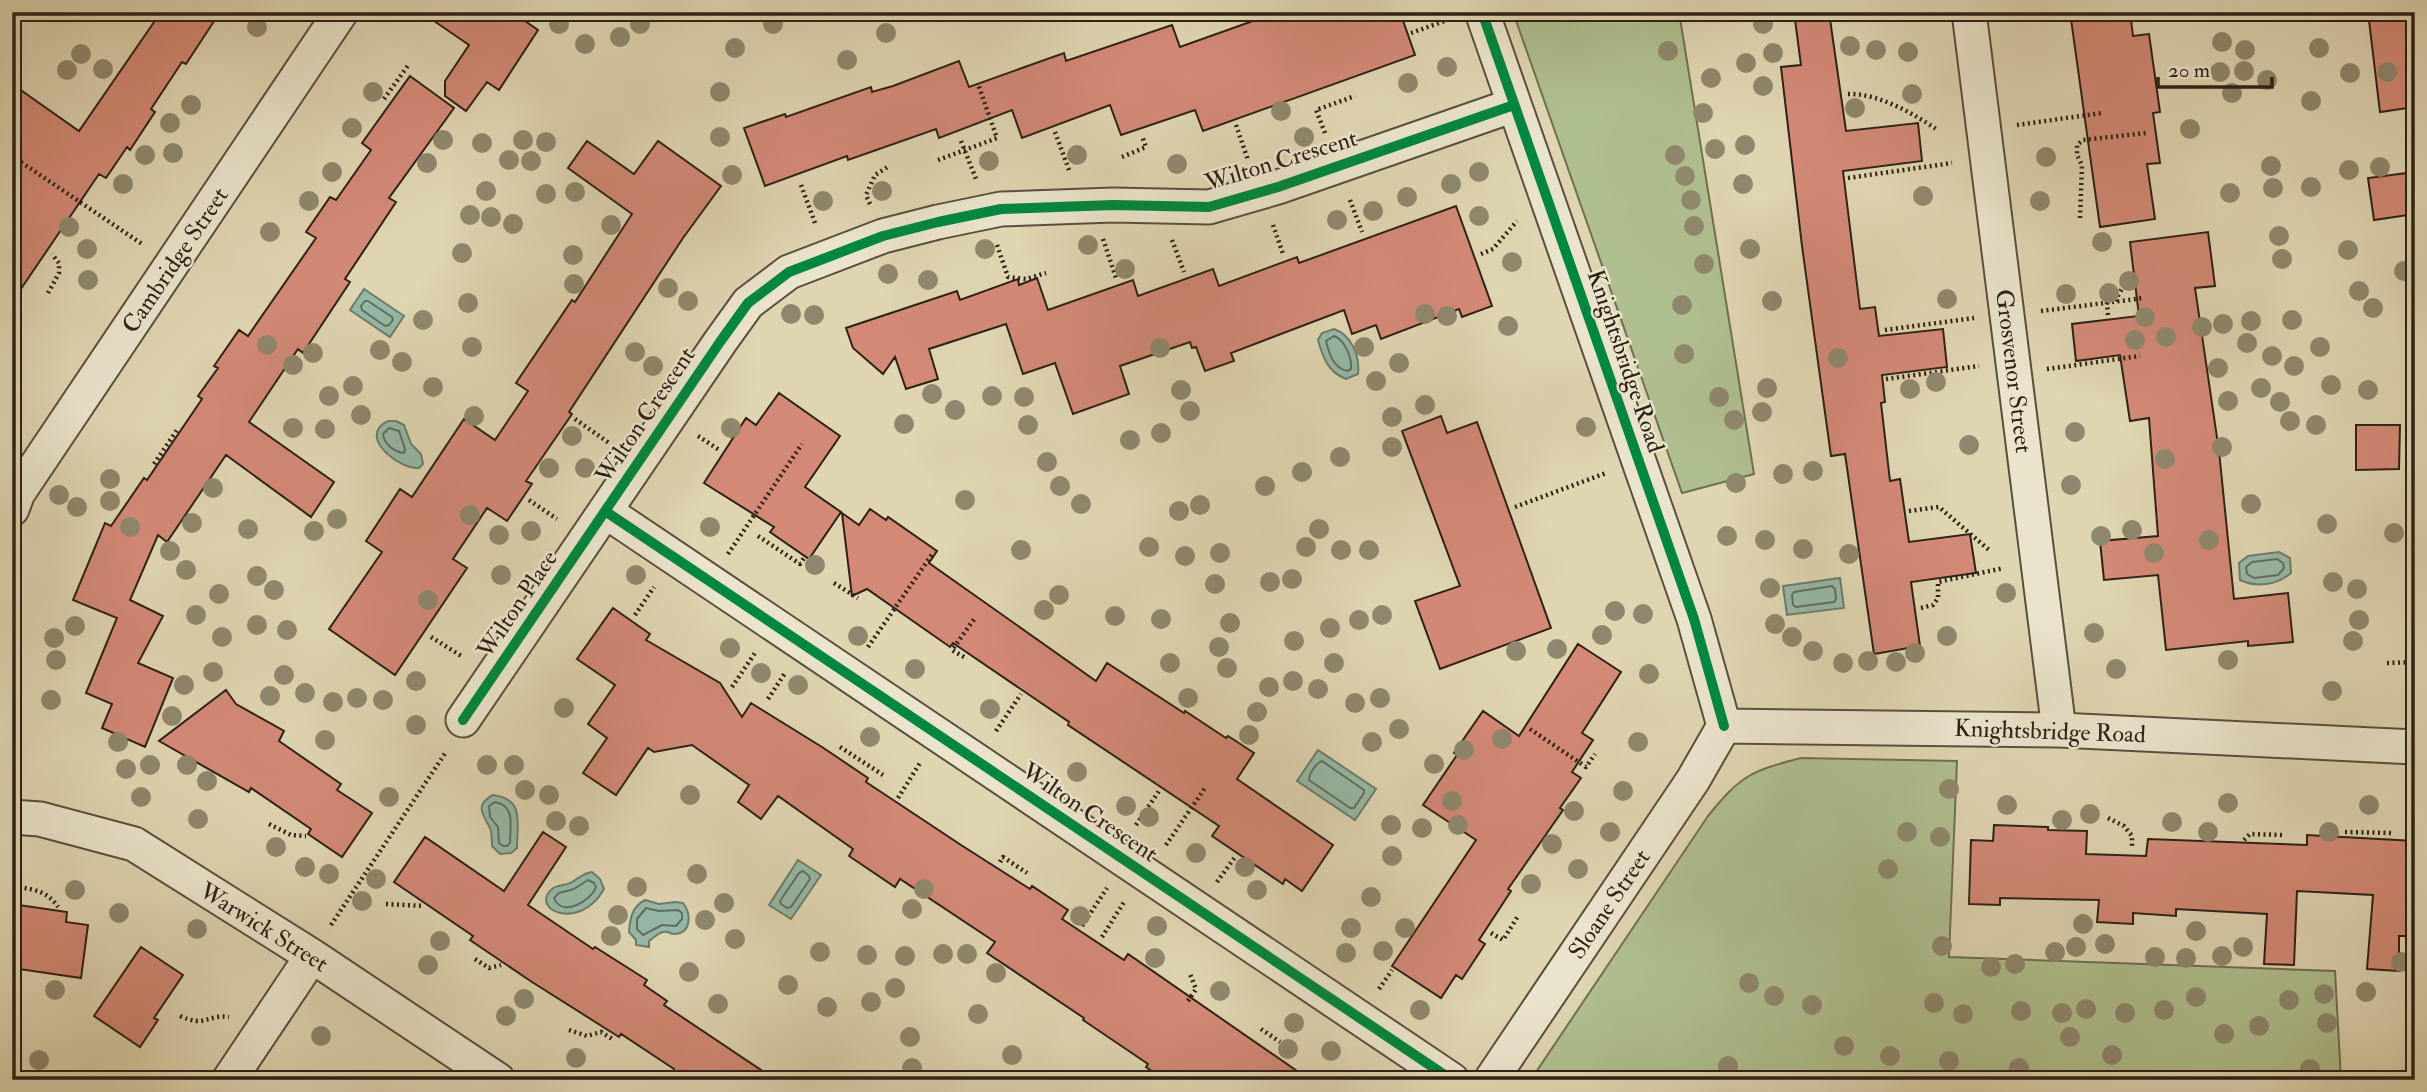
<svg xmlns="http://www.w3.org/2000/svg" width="2427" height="1092" font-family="'IM FELL Double Pica',serif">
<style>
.green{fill:#afbe8e;stroke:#6e7052;stroke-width:2}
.water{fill:#95b9a7;stroke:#6b7c6d;stroke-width:2}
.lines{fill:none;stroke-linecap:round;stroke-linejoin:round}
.shore{stroke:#616d5f;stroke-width:2}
.building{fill:#d38976;stroke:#2d2117;stroke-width:2}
.minor-casing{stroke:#5a4e3e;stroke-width:37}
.path{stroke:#2d2117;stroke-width:4.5;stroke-dasharray:2 3.5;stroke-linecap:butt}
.minor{stroke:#eae4cc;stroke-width:33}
.cycleway-casing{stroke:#eae4cc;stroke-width:15}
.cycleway{stroke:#00873e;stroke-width:10}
.tree{fill:#8f876d}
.labels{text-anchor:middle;stroke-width:5;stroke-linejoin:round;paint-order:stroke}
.street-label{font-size:24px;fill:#2d2117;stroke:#eae4cc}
</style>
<rect width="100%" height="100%" fill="#dfd5b1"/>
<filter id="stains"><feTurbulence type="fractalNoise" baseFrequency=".00286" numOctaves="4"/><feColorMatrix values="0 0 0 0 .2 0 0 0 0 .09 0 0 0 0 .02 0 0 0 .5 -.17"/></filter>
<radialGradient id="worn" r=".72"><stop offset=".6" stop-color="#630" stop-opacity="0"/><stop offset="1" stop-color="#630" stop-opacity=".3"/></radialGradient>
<path class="green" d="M1513 12H1679L1754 474 1682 493Z
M1801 758 1957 761 1949 957 2335 971 2341 1080 1532 1078 1708 816C1741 775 1751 771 1801 758Z"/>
<path class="water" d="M364 289 404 316 390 337 350 310Z
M1334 329C1351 335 1360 355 1358 374L1346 379C1328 372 1323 358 1318 340L1322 333Z
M388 421H396L404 425 411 444 421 454 423 464 419 468C400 470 356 436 388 421Z
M2279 552 2290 558 2291 573C2277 585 2257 588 2240 580L2239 563 2248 556Z
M1840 578 1844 608 1787 615 1783 586Z
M1318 750 1376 789 1355 820 1297 781Z
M493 795C525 799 517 823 517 848L511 853 500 854 492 846C492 840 492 833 490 828 483 814 474 805 493 795Z
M798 860 821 875 791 919 769 905Z
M592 872 600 879 604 889C580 932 529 910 552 889 558 884 566 886 572 882 579 878 583 873 592 872Z
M645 900 659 904 675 902 683 903C691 913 692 933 675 934 668 934 671 931 663 932 658 933 653 938 649 941V947L636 945V940L629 932C630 918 632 907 645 900Z"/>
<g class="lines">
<path class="shore" d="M365 301H368L392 317 393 320 389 325 385 326 362 310 361 306Z
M1334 336C1345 340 1352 358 1351 369L1347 371C1333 368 1329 353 1326 341Z
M389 428 399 431 405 449 404 453C394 452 384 444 383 434Z
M2277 559 2283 563 2284 568 2278 575 2254 578 2247 574 2246 567 2252 562Z
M1832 586 1835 589 1836 599 1834 602 1796 607 1793 605 1792 595 1794 592Z
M1322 761 1364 790V793L1354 808H1350L1309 780C1309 774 1316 763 1322 761Z
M495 802C516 806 510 826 510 843L507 846H503L499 843 498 827 490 817 489 806Z
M803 871 809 876 810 879 791 907 787 908 781 904 780 901 799 873Z
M588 880 594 883 596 887C591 901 562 918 554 898L559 893 574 889Z
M646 908 659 911 678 910 682 913V919L676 926 662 925 643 935 637 929V919Z"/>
</g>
<path class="building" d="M161 12H220L186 64 182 62 151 109 155 112 130 150 127 147 106 178 99 174 12 302V84L79 131Z
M421 12H512L538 30 499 90 487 82 466 111 445 96V81L469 45Z
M1278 12H1400L1415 55 1203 131 1195 110 1121 135 1110 105 1022 138 1012 110 939 138 936 129 848 160 847 156 765 186 744 128 785 114 786 117 871 87 872 92 893 86 959 61 969 87 1064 53 1066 61 1172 25 1180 47Z
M1794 12H1829L1846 131 1918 123 1922 161 1843 171 1860 309 1875 307 1879 336 1943 329 1947 367 1882 375 1885 402 1881 403 1890 481 1900 479 1909 542 1970 534 1976 573 1911 582 1920 646 1874 654 1845 454 1831 456 1802 246 1781 67 1801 65Z
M2070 12H2130L2133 36 2149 34 2160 112 2153 113 2160 163 2147 164 2155 219 2100 227Z
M2368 12H2415V107L2380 112Z
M410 76 454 108 389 198 396 202 345 279 350 282 303 353 298 349 249 422 334 482 311 517 226 455 167 542 158 535 130 600 163 616 138 663 173 678 145 747 102 728 112 704 86 693 117 618 73 600 105 523 111 526 144 478 147 480 202 399 198 396 218 368 214 366 239 330 248 336 316 238 306 232 330 197 336 200 371 150 362 143Z
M587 141 634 174 658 141 721 186 683 238 569 412 572 414 526 481 532 484 507 521 487 508 453 559 467 568 395 675 329 629 382 552 366 541 400 489 412 497 464 419 495 440 528 391 516 383 572 300 575 302 632 214 568 168Z
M2415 172V214L2374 220 2368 178Z
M1456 206 1492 306 1462 317 1459 309 1381 339 1376 325 1352 334 1344 310 1231 353 1234 361 1205 371 1196 347 1192 348 1190 342 1120 366 1129 394 1073 414 1055 363 1023 374 1006 324 929 349 938 379 906 389 895 357 883 374 853 348 846 328 957 291 960 300 1018 279 1019 285 1037 278 1048 310 1133 280 1138 296 1213 269 1219 286 1297 257 1299 263Z
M2208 232 2215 286 2195 288 2219 451 2234 599 2288 593 2293 642 2248 646V641L2166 650 2158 575 2104 580 2100 541 2158 536 2149 418 2130 421 2120 355 2076 361 2072 324 2139 316 2130 242Z
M779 393 840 436 805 487 841 512 809 559 770 532 774 527 704 483 746 418 756 425Z
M1441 416 1447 433 1477 422 1551 628 1440 669 1415 601 1460 586 1402 431Z
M2356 425H2400L2399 469 2356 470Z
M870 509 886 520 888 517 937 551 929 563 1096 681 1107 663 1184 713 1185 711 1226 738 1228 736 1254 753 1237 779 1333 845 1302 891 1285 879 1283 884 1212 836 1219 826 1068 725 1069 722 953 643 950 647 867 589 852 596 842 513 859 525Z
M613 608 650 634 646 640 720 683 742 717 751 703 822 747 868 778 866 782 961 845 1030 889 1032 886 1068 910 1062 919 1124 960 1128 954 1310 1080H1164L1146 1067 1148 1064 1083 1020 1084 1018 987 953 995 942 900 879 895 887 849 856 853 849 778 796 761 819 738 802 749 785 692 745 654 752 648 748 616 795 583 773 607 738 588 724 615 685 577 659Z
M1578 644 1621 672 1582 733 1593 740 1572 772 1581 778 1560 808 1563 810 1508 889 1511 891 1479 940 1485 944 1462 979 1456 975 1441 998 1392 966 1476 840 1423 805 1457 755 1454 753 1483 711 1519 736Z
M226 690 236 704 284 731 279 741 341 784 337 790 372 813 342 857 308 834 311 829 251 788 249 792 159 741Z
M1994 825 2048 827V830L2087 831 2086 854 2146 856 2148 839 2307 845V835L2415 841V936H2399V971L2367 969 2373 895 2297 891 2294 965 2264 964 2267 914 2176 909V916L2133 913V924L2097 922 2099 900 2000 898V905L1969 904 1971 840 1993 841Z
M543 832 566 847 528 905 593 949 595 947 647 980 644 985 667 1001 664 1005 776 1080H668L674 1069 621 1034 619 1037 532 982 470 940 473 936 394 882 425 837 504 891Z
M12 904 67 912 66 922 88 925 81 978 12 968Z
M141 947 183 975 154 1018 158 1020 140 1047 94 1016Z"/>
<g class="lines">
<g class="minor-casing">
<path id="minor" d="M1482 12 1694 619 1724 726
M1969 12 2059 730
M12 509 18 493 341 12
M605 511 1452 1080
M463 720 720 342 748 303 789 272 883 236 938 222 1001 209 1113 205 1209 207 1278 187 1514 105
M1724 726 2059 730 2415 747
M12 817 40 819 134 844 312 956 498 1080
M229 1080 312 956
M1491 1080 1693 780 1724 726"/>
</g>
<path class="path" d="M278 12 280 14
M1411 33 1450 19
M1848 94C1877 93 1913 113 1936 129
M384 99 409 64
M1236 125 1248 160
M2017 125 2102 113
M1055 132 1069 170
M1325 133 1316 110 1355 96
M961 141 976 179
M12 156 142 244
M1122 157 1146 147 1142 136
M938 160 997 138 978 84
M1848 178 1952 163
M801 185 815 223
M1350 200 1362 232
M870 204 866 195 875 175 889 166
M2080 218 2082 165 2077 155V145L2083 140 2146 133
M1273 225 1283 254
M1103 239 1116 278
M1172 240 1184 272
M997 245 1008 277 1026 279 1046 273
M1481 254 1493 249 1517 221
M48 293 59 273V263L52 254
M2115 301 2123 287 2135 286
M2107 302 2108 316
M2041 311 2144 298
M1885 330 1974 318
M2047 369 2140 356
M1886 379 1979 366
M575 419 609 443
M698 436 721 451
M154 464 177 430
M529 500 557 519
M1515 507 1606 473
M1909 511 1939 507 1989 550
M758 536 800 564 804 558
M728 554 802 444
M834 583 858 598
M1921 608 1933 605 1938 598V582L2004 568
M635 615 654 587
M431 637 463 657
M868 647 933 553
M964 657 952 650 975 618
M2387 663 2415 662
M732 687 755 653
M768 699 785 673
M1530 729 1586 767 1595 754
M996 731 1021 694
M840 747 883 775
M898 798 920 763
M2108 818 2124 826 2132 836V849
M269 824 291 835 306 836
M1136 825 1159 791
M2345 832 2394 833
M2244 840 2250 834 2284 835
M1166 845 1205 788
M1000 862 1003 857 1027 873
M1217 882 1235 857
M19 887C36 890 48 892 58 907
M386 904 424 906
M331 925 446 752
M1082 926 1107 888
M1491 933 1503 940 1518 916
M1102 937 1124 902
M475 959 489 968 501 965
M1379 989 1392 970
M1188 1001 1196 989 1190 974
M180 1016C206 1028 207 1014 229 1017
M1261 1029 1280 1042
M569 1030 587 1036 601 1032 614 1040
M327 1078 329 1080"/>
<use href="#minor" class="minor"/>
<g class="cycleway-casing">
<path id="cycleway" d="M1482 12 1694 619 1724 726
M605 511 1452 1080
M463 720 720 342 748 303 789 272 883 236 938 222 1001 209 1113 205 1209 207 1278 187 1514 105"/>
</g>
<use href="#cycleway" class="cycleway"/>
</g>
<g class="tree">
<circle cx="559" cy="24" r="10"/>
<circle cx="640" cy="24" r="10"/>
<circle cx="773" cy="24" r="10"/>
<circle cx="1763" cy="24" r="10"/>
<circle cx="257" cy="27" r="10"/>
<circle cx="886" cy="33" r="10"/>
<circle cx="620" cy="37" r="10"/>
<circle cx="2222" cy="42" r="10"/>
<circle cx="585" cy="44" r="10"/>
<circle cx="1850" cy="46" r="10"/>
<circle cx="735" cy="48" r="10"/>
<circle cx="2319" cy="48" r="10"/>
<circle cx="1876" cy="50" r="10"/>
<circle cx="2245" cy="50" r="10"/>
<circle cx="1668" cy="51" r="10"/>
<circle cx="1908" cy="52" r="10"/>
<circle cx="1773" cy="53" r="10"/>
<circle cx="81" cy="54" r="10"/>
<circle cx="847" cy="60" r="10"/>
<circle cx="1746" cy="63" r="10"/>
<circle cx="1447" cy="67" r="10"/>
<circle cx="103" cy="69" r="10"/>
<circle cx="67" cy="70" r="10"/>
<circle cx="2244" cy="71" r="10"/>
<circle cx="2220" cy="72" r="10"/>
<circle cx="2387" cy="72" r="10"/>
<circle cx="2350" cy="73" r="10"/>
<circle cx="1711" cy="78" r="10"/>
<circle cx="2267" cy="80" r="10"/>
<circle cx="1408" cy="83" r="10"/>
<circle cx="1763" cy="86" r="10"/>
<circle cx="373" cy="92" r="10"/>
<circle cx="720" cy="92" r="10"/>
<circle cx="2232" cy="93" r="10"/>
<circle cx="1912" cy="94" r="10"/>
<circle cx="2311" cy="101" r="10"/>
<circle cx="191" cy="105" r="10"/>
<circle cx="1855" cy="108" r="10"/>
<circle cx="1281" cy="111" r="10"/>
<circle cx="1703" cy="113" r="10"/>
<circle cx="170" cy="123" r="10"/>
<circle cx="352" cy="128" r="10"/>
<circle cx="2190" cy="129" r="10"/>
<circle cx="720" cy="137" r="10"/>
<circle cx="1304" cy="137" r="10"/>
<circle cx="443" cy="140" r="10"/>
<circle cx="523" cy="140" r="10"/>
<circle cx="546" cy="142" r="10"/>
<circle cx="482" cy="143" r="10"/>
<circle cx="1745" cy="145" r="10"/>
<circle cx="1715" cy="149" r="10"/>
<circle cx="173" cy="153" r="10"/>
<circle cx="145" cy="155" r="10"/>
<circle cx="1077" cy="155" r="10"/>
<circle cx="1675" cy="155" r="10"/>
<circle cx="2046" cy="157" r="10"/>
<circle cx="509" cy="160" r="10"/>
<circle cx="531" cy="161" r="10"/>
<circle cx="989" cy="161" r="10"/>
<circle cx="427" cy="163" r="10"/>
<circle cx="1177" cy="164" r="10"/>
<circle cx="2271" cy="166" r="10"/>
<circle cx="2380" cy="167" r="10"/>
<circle cx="2349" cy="170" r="10"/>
<circle cx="332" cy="172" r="10"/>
<circle cx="1479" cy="172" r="10"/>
<circle cx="732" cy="175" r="10"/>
<circle cx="1685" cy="176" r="10"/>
<circle cx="123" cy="184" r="10"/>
<circle cx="1451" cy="184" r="10"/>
<circle cx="1743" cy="184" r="10"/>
<circle cx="2311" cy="187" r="10"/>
<circle cx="2273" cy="188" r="10"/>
<circle cx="486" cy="191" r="10"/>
<circle cx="882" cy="191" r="10"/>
<circle cx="575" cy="192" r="10"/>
<circle cx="2230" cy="193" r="10"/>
<circle cx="546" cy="194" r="10"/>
<circle cx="1923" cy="196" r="10"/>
<circle cx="1407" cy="197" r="10"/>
<circle cx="1691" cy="200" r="10"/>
<circle cx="309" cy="201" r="10"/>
<circle cx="823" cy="201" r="10"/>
<circle cx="2040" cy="201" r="10"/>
<circle cx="1373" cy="211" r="10"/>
<circle cx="470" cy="215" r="10"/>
<circle cx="1479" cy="216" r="10"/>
<circle cx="491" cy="217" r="10"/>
<circle cx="1337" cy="220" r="10"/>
<circle cx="513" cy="224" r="10"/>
<circle cx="611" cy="225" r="10"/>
<circle cx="1694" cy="226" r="10"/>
<circle cx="69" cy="227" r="10"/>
<circle cx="270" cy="232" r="10"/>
<circle cx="2279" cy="236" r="10"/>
<circle cx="2102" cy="242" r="10"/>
<circle cx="1088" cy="245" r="10"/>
<circle cx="87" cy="249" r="10"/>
<circle cx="985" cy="249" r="10"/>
<circle cx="1750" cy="249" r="10"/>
<circle cx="2348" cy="250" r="10"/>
<circle cx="462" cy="253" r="10"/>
<circle cx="573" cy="255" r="10"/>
<circle cx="2282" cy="259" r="10"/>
<circle cx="1512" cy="262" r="10"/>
<circle cx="1704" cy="264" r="10"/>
<circle cx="1125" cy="269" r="10"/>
<circle cx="2404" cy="271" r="10"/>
<circle cx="888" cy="274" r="10"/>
<circle cx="88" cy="280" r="10"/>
<circle cx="928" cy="280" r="10"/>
<circle cx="2129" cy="281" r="10"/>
<circle cx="574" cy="284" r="10"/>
<circle cx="668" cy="288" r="10"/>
<circle cx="2359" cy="291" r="10"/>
<circle cx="2109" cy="293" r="10"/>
<circle cx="2066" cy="294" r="10"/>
<circle cx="1947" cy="299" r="10"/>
<circle cx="688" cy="301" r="10"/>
<circle cx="1772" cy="301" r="10"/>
<circle cx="468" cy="303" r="10"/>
<circle cx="1682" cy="305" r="10"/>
<circle cx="2373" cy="308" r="10"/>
<circle cx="791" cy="314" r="10"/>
<circle cx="1425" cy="314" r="10"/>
<circle cx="814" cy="315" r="10"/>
<circle cx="1447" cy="316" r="10"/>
<circle cx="2145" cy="317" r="10"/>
<circle cx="423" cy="320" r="10"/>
<circle cx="2292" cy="320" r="10"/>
<circle cx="2251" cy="321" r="10"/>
<circle cx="2223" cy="324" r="10"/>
<circle cx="1508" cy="326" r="10"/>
<circle cx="2202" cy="327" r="10"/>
<circle cx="2166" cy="337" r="10"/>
<circle cx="2135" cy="340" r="10"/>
<circle cx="2247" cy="343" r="10"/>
<circle cx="267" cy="345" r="10"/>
<circle cx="472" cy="347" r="10"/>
<circle cx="1364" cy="347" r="10"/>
<circle cx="2320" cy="347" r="10"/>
<circle cx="1160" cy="348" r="10"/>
<circle cx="380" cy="350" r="10"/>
<circle cx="635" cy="352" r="10"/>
<circle cx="313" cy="353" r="10"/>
<circle cx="1684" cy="354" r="10"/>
<circle cx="2272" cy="356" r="10"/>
<circle cx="1838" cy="358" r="10"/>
<circle cx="402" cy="362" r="10"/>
<circle cx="1399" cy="363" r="10"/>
<circle cx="293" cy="365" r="10"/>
<circle cx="653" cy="366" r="10"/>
<circle cx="2294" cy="366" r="10"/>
<circle cx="2218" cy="368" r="10"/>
<circle cx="1376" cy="381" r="10"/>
<circle cx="1936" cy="382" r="10"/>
<circle cx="2331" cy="385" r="10"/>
<circle cx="353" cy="386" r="10"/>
<circle cx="433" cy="387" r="10"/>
<circle cx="1767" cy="388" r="10"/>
<circle cx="2261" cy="388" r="10"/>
<circle cx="1910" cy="389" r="10"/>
<circle cx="1181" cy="390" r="10"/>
<circle cx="2368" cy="390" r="10"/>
<circle cx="932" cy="394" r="10"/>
<circle cx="329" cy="396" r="10"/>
<circle cx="992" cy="396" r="10"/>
<circle cx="1024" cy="397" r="10"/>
<circle cx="1719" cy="397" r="10"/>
<circle cx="2228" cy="401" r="10"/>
<circle cx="2280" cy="402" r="10"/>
<circle cx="1425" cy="405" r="10"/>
<circle cx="955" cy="410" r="10"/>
<circle cx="1190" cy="411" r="10"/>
<circle cx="1762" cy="412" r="10"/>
<circle cx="361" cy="415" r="10"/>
<circle cx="474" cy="416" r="10"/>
<circle cx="1392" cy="417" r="10"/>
<circle cx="1734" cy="420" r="10"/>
<circle cx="2290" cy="421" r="10"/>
<circle cx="904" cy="424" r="10"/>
<circle cx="1028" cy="425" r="10"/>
<circle cx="2316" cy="425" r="10"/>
<circle cx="1586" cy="427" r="10"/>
<circle cx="293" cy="428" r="10"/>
<circle cx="731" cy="428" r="10"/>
<circle cx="325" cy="429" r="10"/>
<circle cx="2075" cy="432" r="10"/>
<circle cx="1161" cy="433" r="10"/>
<circle cx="572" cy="436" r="10"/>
<circle cx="1130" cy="440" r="10"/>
<circle cx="1969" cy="445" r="10"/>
<circle cx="1392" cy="447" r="10"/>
<circle cx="2222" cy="447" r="10"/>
<circle cx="1340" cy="457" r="10"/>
<circle cx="2165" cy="459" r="10"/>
<circle cx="1047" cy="462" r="10"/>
<circle cx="549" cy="468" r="10"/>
<circle cx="585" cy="468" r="10"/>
<circle cx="1813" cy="471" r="10"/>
<circle cx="1302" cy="472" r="10"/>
<circle cx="1783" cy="474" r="10"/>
<circle cx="110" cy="479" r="10"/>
<circle cx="1736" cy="483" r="10"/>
<circle cx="2071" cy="485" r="10"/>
<circle cx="1060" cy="486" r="10"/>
<circle cx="1265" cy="486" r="10"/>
<circle cx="213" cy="488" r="10"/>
<circle cx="59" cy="495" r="10"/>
<circle cx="965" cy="500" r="10"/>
<circle cx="110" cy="501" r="10"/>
<circle cx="1081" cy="504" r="10"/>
<circle cx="2251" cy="504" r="10"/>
<circle cx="1200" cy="505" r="10"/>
<circle cx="77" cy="507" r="10"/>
<circle cx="1179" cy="511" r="10"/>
<circle cx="470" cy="515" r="10"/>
<circle cx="337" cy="519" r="10"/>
<circle cx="192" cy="523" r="10"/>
<circle cx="2327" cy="524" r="10"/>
<circle cx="130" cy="527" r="10"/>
<circle cx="710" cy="527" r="10"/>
<circle cx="248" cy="529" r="10"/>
<circle cx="1319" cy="529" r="10"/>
<circle cx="2132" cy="530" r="10"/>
<circle cx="314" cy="531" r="10"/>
<circle cx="531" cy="531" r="10"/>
<circle cx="2394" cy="533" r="10"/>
<circle cx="499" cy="535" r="10"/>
<circle cx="1727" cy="536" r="10"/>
<circle cx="2101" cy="536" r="10"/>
<circle cx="1765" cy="540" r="10"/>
<circle cx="2209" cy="540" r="10"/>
<circle cx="1149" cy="547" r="10"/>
<circle cx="1306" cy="547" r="10"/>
<circle cx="1803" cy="549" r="10"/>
<circle cx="1021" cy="550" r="10"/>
<circle cx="1341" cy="550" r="10"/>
<circle cx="1369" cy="550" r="10"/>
<circle cx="170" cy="551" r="10"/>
<circle cx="1220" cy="553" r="10"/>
<circle cx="2154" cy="553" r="10"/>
<circle cx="1849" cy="554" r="10"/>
<circle cx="1185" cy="556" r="10"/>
<circle cx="815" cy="565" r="10"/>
<circle cx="186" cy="570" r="10"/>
<circle cx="501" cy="575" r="10"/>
<circle cx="636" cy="575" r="10"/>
<circle cx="257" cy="576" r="10"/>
<circle cx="1292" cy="579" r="10"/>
<circle cx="1270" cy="582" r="10"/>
<circle cx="2333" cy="582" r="10"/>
<circle cx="1215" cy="584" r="10"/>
<circle cx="1770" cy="588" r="10"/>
<circle cx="2357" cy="589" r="10"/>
<circle cx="274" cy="590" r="10"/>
<circle cx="2006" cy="593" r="10"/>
<circle cx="219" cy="594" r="10"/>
<circle cx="1059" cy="595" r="10"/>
<circle cx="428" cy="600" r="10"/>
<circle cx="1044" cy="610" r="10"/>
<circle cx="1615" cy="611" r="10"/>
<circle cx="1643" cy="614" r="10"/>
<circle cx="196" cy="615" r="10"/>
<circle cx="1382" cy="615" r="10"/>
<circle cx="1115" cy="616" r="10"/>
<circle cx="1161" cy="619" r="10"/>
<circle cx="1359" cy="620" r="10"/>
<circle cx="2359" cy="620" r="10"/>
<circle cx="1230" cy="623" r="10"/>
<circle cx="1775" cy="624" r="10"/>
<circle cx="257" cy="625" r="10"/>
<circle cx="75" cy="626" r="10"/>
<circle cx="1330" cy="628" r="10"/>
<circle cx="287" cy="630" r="10"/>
<circle cx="2094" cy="633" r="10"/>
<circle cx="1602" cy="635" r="10"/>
<circle cx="858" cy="636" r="10"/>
<circle cx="1947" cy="636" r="10"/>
<circle cx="222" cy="637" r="10"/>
<circle cx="1792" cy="637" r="10"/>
<circle cx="54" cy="638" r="10"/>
<circle cx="1294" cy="641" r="10"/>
<circle cx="2353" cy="641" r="10"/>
<circle cx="1219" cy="647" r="10"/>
<circle cx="730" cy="648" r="10"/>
<circle cx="1557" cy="649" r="10"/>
<circle cx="1516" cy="651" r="10"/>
<circle cx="1813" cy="651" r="10"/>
<circle cx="1915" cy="653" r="10"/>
<circle cx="56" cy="660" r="10"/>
<circle cx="2228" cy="660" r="10"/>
<circle cx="1868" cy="661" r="10"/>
<circle cx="1896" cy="662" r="10"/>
<circle cx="1170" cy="663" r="10"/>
<circle cx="1334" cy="663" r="10"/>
<circle cx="1843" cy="663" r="10"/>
<circle cx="1227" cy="668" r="10"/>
<circle cx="915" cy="669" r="10"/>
<circle cx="2116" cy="669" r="10"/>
<circle cx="213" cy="672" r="10"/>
<circle cx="761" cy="673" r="10"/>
<circle cx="1649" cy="674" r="10"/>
<circle cx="284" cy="675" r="10"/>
<circle cx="416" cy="681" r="10"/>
<circle cx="1293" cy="681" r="10"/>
<circle cx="184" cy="685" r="10"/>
<circle cx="798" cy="685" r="10"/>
<circle cx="1269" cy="687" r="10"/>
<circle cx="1318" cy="689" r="10"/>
<circle cx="2332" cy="691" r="10"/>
<circle cx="305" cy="693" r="10"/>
<circle cx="270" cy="696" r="10"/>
<circle cx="357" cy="698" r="10"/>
<circle cx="1188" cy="698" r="10"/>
<circle cx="1380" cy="698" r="10"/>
<circle cx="51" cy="700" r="10"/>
<circle cx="383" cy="700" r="10"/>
<circle cx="333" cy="702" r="10"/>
<circle cx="1355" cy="703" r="10"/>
<circle cx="564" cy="708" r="10"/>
<circle cx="990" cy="709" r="10"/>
<circle cx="1257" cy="712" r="10"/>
<circle cx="172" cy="716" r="10"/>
<circle cx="416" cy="725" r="10"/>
<circle cx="1399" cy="729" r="10"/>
<circle cx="1249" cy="735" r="10"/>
<circle cx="870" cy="737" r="10"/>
<circle cx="1502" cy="739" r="10"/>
<circle cx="325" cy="740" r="10"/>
<circle cx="118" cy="742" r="10"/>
<circle cx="1372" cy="742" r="10"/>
<circle cx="1638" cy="742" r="10"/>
<circle cx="1464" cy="750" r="10"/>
<circle cx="1434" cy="764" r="10"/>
<circle cx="150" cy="765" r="10"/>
<circle cx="187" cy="765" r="10"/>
<circle cx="487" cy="765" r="10"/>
<circle cx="514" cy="765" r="10"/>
<circle cx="126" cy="769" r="10"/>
<circle cx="1077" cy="772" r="10"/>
<circle cx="207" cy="781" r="10"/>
<circle cx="1949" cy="789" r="10"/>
<circle cx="525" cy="790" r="10"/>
<circle cx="1623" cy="791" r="10"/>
<circle cx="549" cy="795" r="10"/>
<circle cx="690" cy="795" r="10"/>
<circle cx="141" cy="797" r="10"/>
<circle cx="389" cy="797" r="10"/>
<circle cx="1452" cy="801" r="10"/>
<circle cx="2228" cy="803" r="10"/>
<circle cx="2007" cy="805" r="10"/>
<circle cx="2369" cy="805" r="10"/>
<circle cx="1126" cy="806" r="10"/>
<circle cx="1574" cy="811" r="10"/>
<circle cx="2090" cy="814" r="10"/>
<circle cx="1149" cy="817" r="10"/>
<circle cx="198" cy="819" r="10"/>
<circle cx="2062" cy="820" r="10"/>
<circle cx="556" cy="821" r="10"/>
<circle cx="2172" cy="822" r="10"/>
<circle cx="1391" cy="825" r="10"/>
<circle cx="1458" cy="825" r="10"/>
<circle cx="579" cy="826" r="10"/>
<circle cx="1422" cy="828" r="10"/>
<circle cx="1610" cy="832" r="10"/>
<circle cx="1907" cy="832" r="10"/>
<circle cx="2208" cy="832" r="10"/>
<circle cx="2329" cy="832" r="10"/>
<circle cx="1940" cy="837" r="10"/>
<circle cx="1552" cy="844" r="10"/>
<circle cx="276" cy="847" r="10"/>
<circle cx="1196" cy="853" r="10"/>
<circle cx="1392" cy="856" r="10"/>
<circle cx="305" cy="867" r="10"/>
<circle cx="1245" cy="867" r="10"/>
<circle cx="1578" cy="869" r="10"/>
<circle cx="1888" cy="869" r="10"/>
<circle cx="329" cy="874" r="10"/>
<circle cx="697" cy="874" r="10"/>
<circle cx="376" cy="879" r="10"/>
<circle cx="1531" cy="884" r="10"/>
<circle cx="637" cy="887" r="10"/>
<circle cx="924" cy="889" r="10"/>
<circle cx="75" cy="890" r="10"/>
<circle cx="1257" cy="890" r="10"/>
<circle cx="1371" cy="897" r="10"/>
<circle cx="362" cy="901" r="10"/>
<circle cx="724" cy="903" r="10"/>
<circle cx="912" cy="909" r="10"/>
<circle cx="119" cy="913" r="10"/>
<circle cx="618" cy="915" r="10"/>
<circle cx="1080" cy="916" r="10"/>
<circle cx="705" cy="920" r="10"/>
<circle cx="2083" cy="924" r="10"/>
<circle cx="1157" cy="926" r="10"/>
<circle cx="1351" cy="928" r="10"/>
<circle cx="1405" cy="928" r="10"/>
<circle cx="197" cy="929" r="10"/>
<circle cx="2196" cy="931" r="10"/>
<circle cx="611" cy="936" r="10"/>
<circle cx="735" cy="939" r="10"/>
<circle cx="440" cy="941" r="10"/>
<circle cx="2105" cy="944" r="10"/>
<circle cx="1942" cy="946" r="10"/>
<circle cx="2076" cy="947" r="10"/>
<circle cx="2243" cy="947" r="10"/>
<circle cx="1383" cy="951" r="10"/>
<circle cx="820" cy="952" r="10"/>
<circle cx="2055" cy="952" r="10"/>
<circle cx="1346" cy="953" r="10"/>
<circle cx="943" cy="954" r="10"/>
<circle cx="967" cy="954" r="10"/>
<circle cx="867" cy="955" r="10"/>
<circle cx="905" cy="956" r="10"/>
<circle cx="2222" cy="956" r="10"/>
<circle cx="2155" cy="957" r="10"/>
<circle cx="1155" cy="958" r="10"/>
<circle cx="2186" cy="958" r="10"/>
<circle cx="2401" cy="962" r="10"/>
<circle cx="2015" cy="964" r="10"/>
<circle cx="428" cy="965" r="10"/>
<circle cx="1991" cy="967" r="10"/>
<circle cx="689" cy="972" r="10"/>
<circle cx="996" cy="973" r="10"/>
<circle cx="1749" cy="983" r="10"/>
<circle cx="788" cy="985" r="10"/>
<circle cx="895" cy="988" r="10"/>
<circle cx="55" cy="990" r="10"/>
<circle cx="1220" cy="991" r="10"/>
<circle cx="2366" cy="992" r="10"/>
<circle cx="2324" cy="994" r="10"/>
<circle cx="1774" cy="996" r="10"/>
<circle cx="2196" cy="997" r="10"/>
<circle cx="524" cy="999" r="10"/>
<circle cx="2289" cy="1000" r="10"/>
<circle cx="871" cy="1002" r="10"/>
<circle cx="1934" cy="1003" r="10"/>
<circle cx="718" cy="1004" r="10"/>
<circle cx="1812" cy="1005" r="10"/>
<circle cx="827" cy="1007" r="10"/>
<circle cx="2086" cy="1009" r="10"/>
<circle cx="1420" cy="1010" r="10"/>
<circle cx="2164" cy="1010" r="10"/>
<circle cx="2021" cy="1011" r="10"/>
<circle cx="2062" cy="1013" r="10"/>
<circle cx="2125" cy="1013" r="10"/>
<circle cx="978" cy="1014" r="10"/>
<circle cx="1963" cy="1014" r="10"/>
<circle cx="506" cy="1016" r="10"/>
<circle cx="1294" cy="1023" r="10"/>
<circle cx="2327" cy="1023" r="10"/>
<circle cx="2259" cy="1026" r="10"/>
<circle cx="2224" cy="1034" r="10"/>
<circle cx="321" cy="1036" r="10"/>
<circle cx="910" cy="1037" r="10"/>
<circle cx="2070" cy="1037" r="10"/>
<circle cx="1844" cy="1046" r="10"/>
<circle cx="1288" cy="1049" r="10"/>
<circle cx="1331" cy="1051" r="10"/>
<circle cx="1012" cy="1055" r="10"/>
<circle cx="2112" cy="1055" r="10"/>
<circle cx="1890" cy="1056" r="10"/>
<circle cx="576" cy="1058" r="10"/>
<circle cx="39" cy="1060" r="10"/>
<circle cx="1949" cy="1061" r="10"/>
<circle cx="1728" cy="1066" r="10"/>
<circle cx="912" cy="1068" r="10"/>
<circle cx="2019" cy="1068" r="10"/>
<circle cx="2310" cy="1069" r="10"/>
</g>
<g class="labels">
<g class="street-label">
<text transform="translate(1281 160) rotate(-17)" y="8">Wilton Crescent</text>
<text transform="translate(175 260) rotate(-56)" y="8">Cambridge Street</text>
<text transform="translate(1626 361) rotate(71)" y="8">Knightsbridge Road</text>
<text transform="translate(2014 371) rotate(83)" y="8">Grosvenor Street</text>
<text transform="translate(645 415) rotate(-56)" y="8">Wilton Crescent</text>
<text transform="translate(517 604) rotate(-56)" y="8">Wilton Place</text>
<text transform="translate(2050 731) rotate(2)" y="8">Knightsbridge Road</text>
<text transform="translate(1090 812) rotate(34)" y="8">Wilton Crescent</text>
<text transform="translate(1609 904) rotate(-56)" y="8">Sloane Street</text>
<text transform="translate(264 927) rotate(32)" y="8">Warwick Street</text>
</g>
</g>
<rect width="2427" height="1092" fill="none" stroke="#dfd5b1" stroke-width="42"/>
<rect x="14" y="14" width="2399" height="1064" fill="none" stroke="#2d2117" stroke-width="3.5"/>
<rect x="21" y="21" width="2385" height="1050" fill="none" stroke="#2d2117" stroke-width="2"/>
<path d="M2158 77v10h114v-10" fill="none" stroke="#2d2117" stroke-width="3.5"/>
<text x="2168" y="77" font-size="21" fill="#2d2117" stroke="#eae4cc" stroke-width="5" paint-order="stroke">20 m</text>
<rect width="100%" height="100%" filter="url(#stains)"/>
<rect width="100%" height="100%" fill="url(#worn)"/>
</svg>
